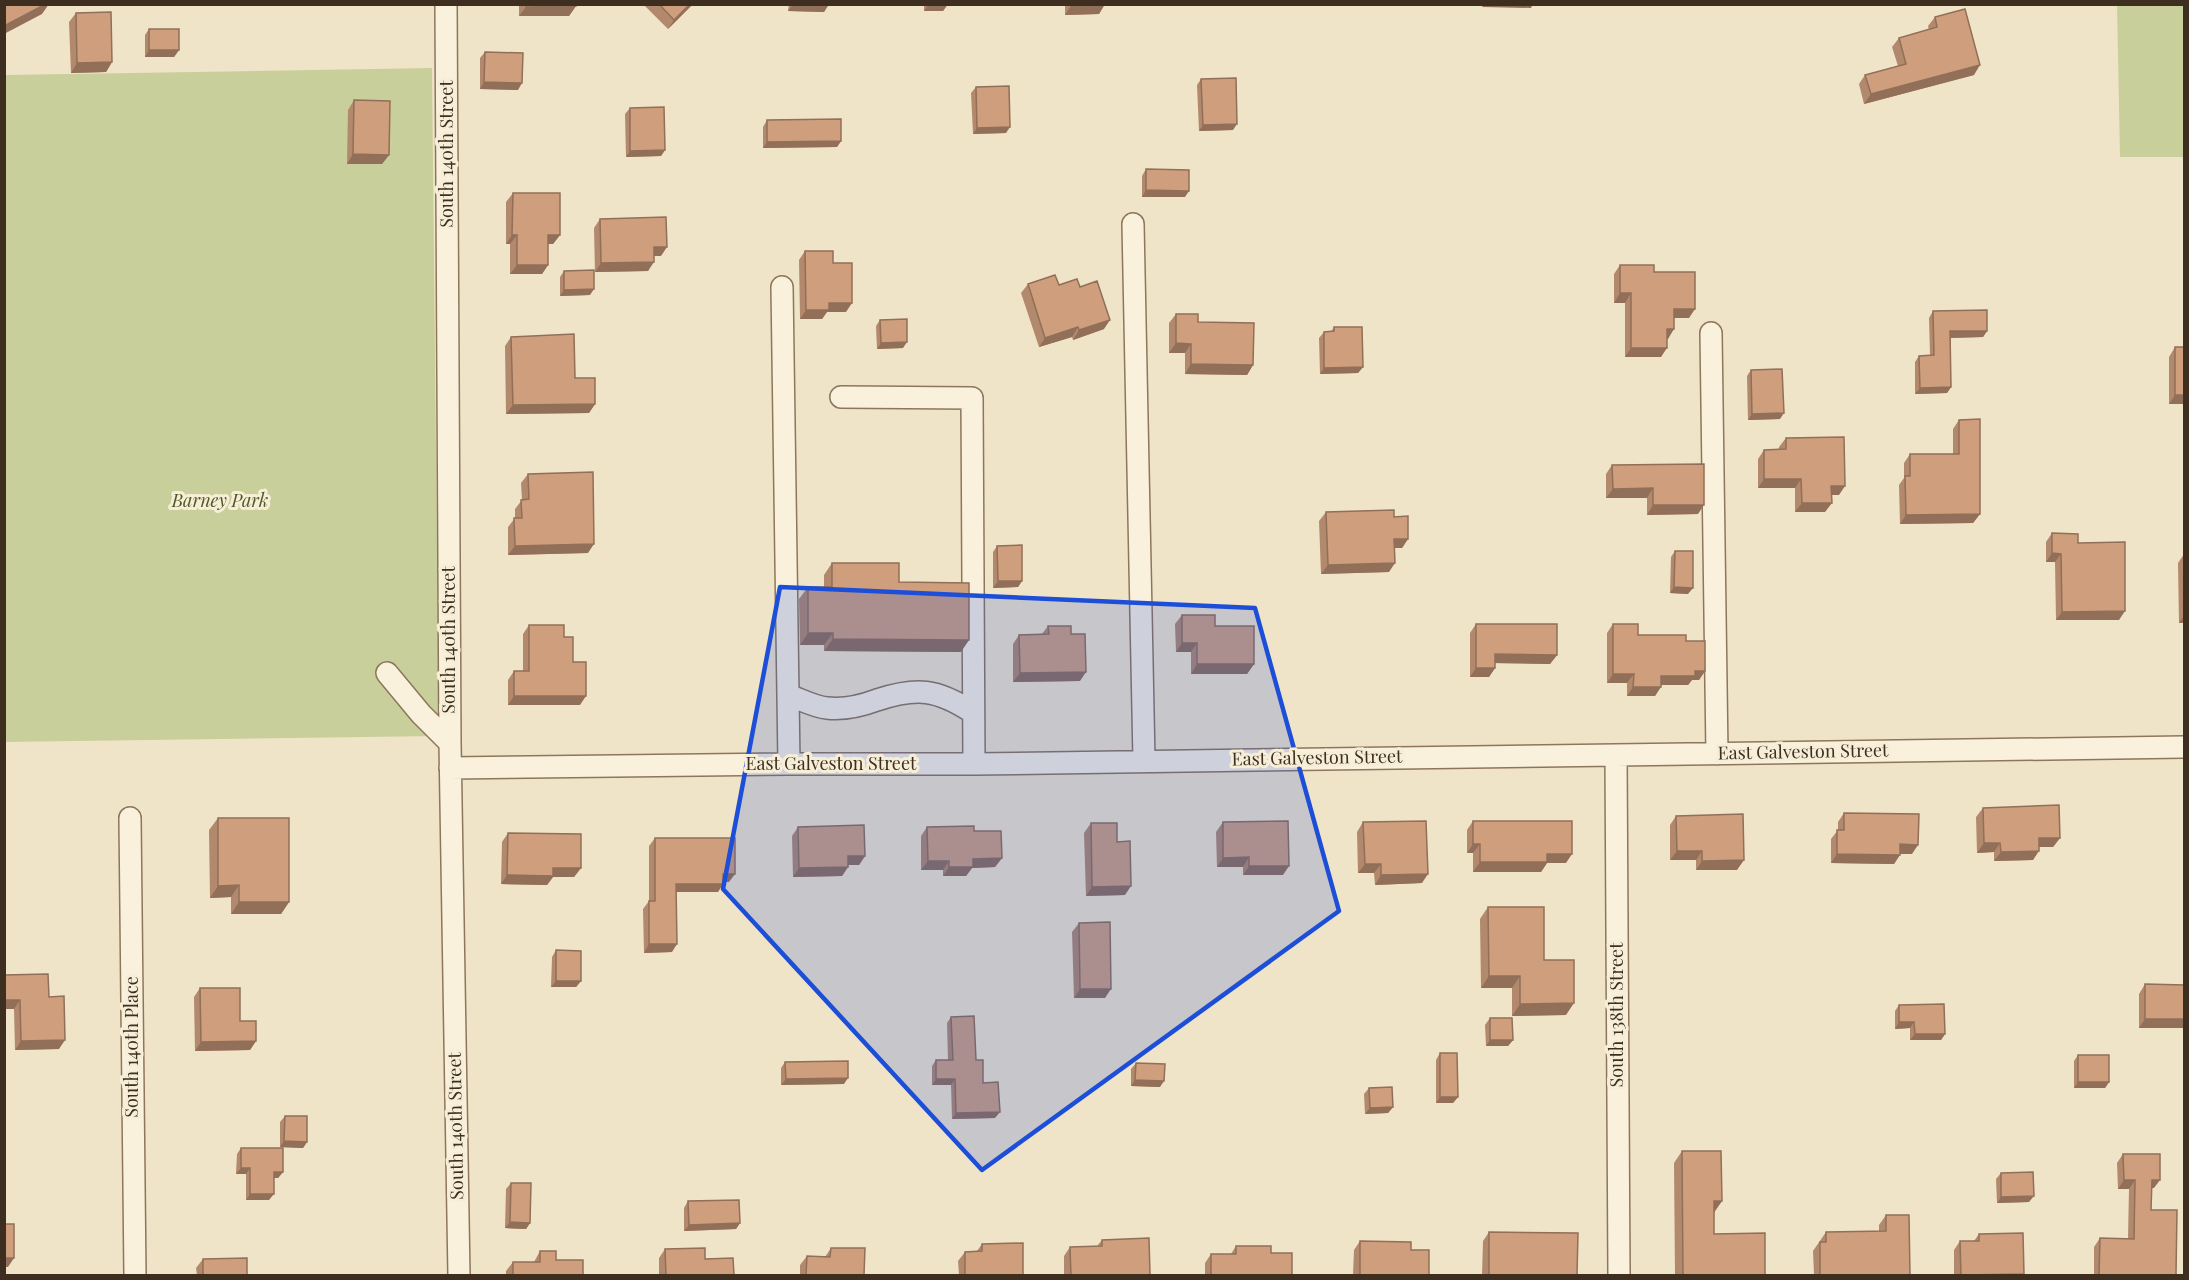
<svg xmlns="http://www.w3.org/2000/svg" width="2189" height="1280" font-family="'Playfair Display',serif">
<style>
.green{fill:#c9cf9b}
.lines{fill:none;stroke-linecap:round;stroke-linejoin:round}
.minor-casing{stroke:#8d765c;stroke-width:24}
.minor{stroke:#faf1dc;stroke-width:21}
.wall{fill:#b2896c}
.shaded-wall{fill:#916f58}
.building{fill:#cf9f7d;stroke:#916f58;stroke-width:1.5}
.marked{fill:#1d4ed8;fill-opacity:0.2;stroke:#1d4ed8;stroke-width:4.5;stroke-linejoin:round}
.labels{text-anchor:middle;stroke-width:6;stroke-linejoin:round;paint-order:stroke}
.street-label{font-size:18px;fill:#3d2e20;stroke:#f7eed8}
.park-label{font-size:18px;font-style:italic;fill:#4d5a26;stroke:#f7eed8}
</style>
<rect width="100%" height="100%" fill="#f0e4c8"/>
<path class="green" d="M2117 5H2184V157H2120Z
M432 68 439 736 5 742V75Z"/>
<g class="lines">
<g class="minor-casing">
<path id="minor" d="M446 4 450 743 459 1276
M1133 224 1144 760
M782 287 789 764
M1711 333 1717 754
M841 397 972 398 974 764
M387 673 421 714 450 743
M788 695C800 699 814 707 827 708 844 710 861 706 877 700 917 687 937 689 972 712
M1616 755 1619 1276
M450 768 789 764H974L2184 747
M130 818 135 1276"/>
</g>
<use href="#minor" class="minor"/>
</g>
<path class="wall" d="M519 4H576V6L569 16H519Z
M643 4H693L668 29Z
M789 4H829L824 12 788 11Z
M924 4H948L943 11H924Z
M1065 4H1105L1099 14 1065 15Z
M76 13 112 62 106 72 71 73 69 22Z
M1935 17 1974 75 1864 104 1859 84 1865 75 1898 66 1892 47 1899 38 1929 30 1928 26Z
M149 29 179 50 174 57H145V35Z
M485 52 518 90 480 89V58Z
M1201 79 1233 130 1199 131 1197 85Z
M976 87 1006 133 973 134 971 93Z
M354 100 389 155 382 164H347L348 110Z
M630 108 665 150 661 156 626 157 625 114Z
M767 120 841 141 837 147 763 148V127Z
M1146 169 1185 197H1142V176Z
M513 193 560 235 553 244H548V265L542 274H510V244H506V202Z
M600 219 661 256H654L648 271 595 272 594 228Z
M805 251 833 263 846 312H827L822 319H800L799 260Z
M1620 265 1654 272 1689 318H1674L1668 339H1667L1661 357H1625V303H1614V274Z
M564 271 590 295 560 296V277Z
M1028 284 1059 285 1080 287 1104 329 1073 340 1072 337 1039 347 1021 293Z
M1933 311 1987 331 1983 337 1951 338V387L1947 393 1915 394V362L1919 356 1930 355 1929 318Z
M1176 314 1198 322 1253 365 1247 375 1185 374V353H1169V323Z
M880 320 903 348 877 349 876 326Z
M1334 327 1363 367 1358 373 1320 374 1319 338 1324 332H1331Z
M511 337 575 378 595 404 589 413 506 414 505 346Z
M2175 347 2184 404H2169V357Z
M1751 370 1780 419 1748 420 1747 376Z
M1959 420 1980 514 1973 523 1900 524 1899 485 1904 478V463L1910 454H1953V429Z
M1786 438 1839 495H1832L1825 512H1795V488H1758V459L1764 450H1779V447Z
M1612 465 1698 514 1647 515V498H1606V474Z
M528 474 588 553 508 555V527L515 518V509L522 500 521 483Z
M1326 512 1394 517 1408 539 1402 548H1395L1389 572 1321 574 1319 521Z
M2052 533 2078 543 2119 620H2056L2055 562H2046V542Z
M997 546 1022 581 1018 587 993 588V552Z
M1675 551 1688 594 1670 593 1671 557Z
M2184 554V623H2179L2178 563Z
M832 563 899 582 961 652 824 651V645H800L799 599 808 587H824V575Z
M1182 615 1215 626 1254 664 1247 674H1191V652H1176L1175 624Z
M1476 624 1557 655 1550 664 1495 663V668L1489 677H1470V633Z
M1613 624 1638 635 1686 641 1705 671 1699 680H1692L1688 685H1661L1655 696H1627V683H1607V633Z
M529 625 564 637 580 705H508V680L514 671H523V634Z
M1048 626 1071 634 1080 681 1013 682V644L1019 635 1042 634Z
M1983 808 2060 838 2053 847H2039L2033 860 1994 861V852L1977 853 1976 817Z
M1844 813 1912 854H1900L1894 864 1831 863V839L1838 830V822Z
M1676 816 1737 870H1696V860H1670V825Z
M218 818 289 902 281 914H231V897L210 898 209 830Z
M1473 821 1566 863H1547L1541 872H1473V853H1467V830Z
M1223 822 1283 875H1243V867H1217L1216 832Z
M1363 822 1422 883 1375 885 1374 873H1358L1357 832Z
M1091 823 1117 842 1125 895 1086 896 1084 833Z
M798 827 865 856 859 865H848V867L842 876 793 877 792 836Z
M927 827 974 831 1002 858 995 867 972 868 966 876H943V870H921V836Z
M508 833 581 868 574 877H553L547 885 501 884 502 842Z
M655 838 729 882H723L718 892H676L672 952 644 953 643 909 649 901V846Z
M1488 907 1544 960 1566 1015 1512 1016V988H1481L1480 919Z
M1079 923 1105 998H1074L1072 932Z
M556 950 581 981 576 987H551L552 957Z
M4 975 59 1049 15 1050 14 1009H4Z
M2145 984 2184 985V1028H2139V994Z
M200 988 240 1021 256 1041 250 1050 195 1051 194 997Z
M1899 1005 1945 1034 1941 1040H1910V1028L1895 1029V1011Z
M951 1017 976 1060 995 1118 952 1119 951 1085H932V1066L936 1060H948L947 1023Z
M1490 1018 1513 1040 1508 1046H1486L1485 1025Z
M1440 1053 1458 1097 1453 1103H1436V1060Z
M2078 1055 2109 1082 2105 1088H2074V1061Z
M785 1062 844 1084 781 1085V1068Z
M1136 1063 1160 1087 1131 1086V1069Z
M1369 1088 1393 1107 1388 1113 1365 1114 1364 1094Z
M285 1116 307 1142 303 1148 280 1147V1122Z
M241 1148 283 1172 278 1178H274L269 1200H246V1174H236L237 1154Z
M1682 1151 1722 1201 1714 1213V1234L1765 1275H1675L1674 1163Z
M2123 1154 2154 1188H2152L2151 1210 2176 1275H2094V1247L2100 1238H2128L2129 1189H2118L2117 1163Z
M2001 1173 2029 1202 1997 1203 1996 1179Z
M511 1183 530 1223 526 1229 505 1228 506 1189Z
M688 1201 740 1223 736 1229 684 1231V1208Z
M1886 1215 1910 1275H1814L1813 1251 1826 1232H1879V1225Z
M1489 1232 1577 1275H1482L1483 1241Z
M1979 1234 2023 1275H1954V1250L1960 1241H1974Z
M1102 1240 1150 1275H1064V1256L1070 1247 1097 1246Z
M1360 1241 1411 1250 1429 1275H1353L1354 1250Z
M982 1244 1023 1275H959L958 1261 965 1252 977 1251Z
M1236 1246 1271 1253 1292 1275H1205V1263L1211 1254H1231Z
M831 1248 864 1275H800V1265L807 1256 825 1257Z
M665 1249 705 1259 734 1275H659V1258Z
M540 1251 583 1275H506V1271L513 1262H534Z
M203 1259 247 1275H197L196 1268Z"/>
<path class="shaded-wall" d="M46 4H49L42 14 4 34V26Z
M690 4H693L668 29 674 20Z
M793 4H829L824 12 788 11Z
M929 4H948L943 11H924Z
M1072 4H1105L1099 14 1065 15Z
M1484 4H1533L1531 8 1482 7Z
M576 6 569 16H519L526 7Z
M149 50H179L174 57H145Z
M112 62 106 72 71 73 77 63Z
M1980 65 1974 75 1864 104 1871 94Z
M484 82 522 83 518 90 480 89Z
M1237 124 1233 130 1199 131 1203 125Z
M1010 127 1006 133 973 134 977 128Z
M841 141 837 147 763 148 767 142Z
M665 150 661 156 626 157 630 151Z
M353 154 389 155 382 164H347Z
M1146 190 1189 191 1185 197H1142Z
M512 235H517L510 244H506Z
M548 235H560L553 244H542Z
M654 247H667L661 256H647Z
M654 262 648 271 595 272 601 263Z
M517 265H548L542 274H510Z
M594 289 590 295 560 296 564 290Z
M1620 293H1631L1625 303H1614Z
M829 303H852L846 312H827L822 319H800L806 310Z
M1674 309H1695L1689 318H1668Z
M1110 320 1104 329 1073 340 1079 330Z
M1078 327 1072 337 1039 347 1045 338Z
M1667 329H1674L1668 339H1661Z
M1950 331H1987L1983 337 1946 338Z
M907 342 903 348 877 349 881 343Z
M1176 343 1191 344 1185 353H1169Z
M1631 348H1667L1661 357H1625Z
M1191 364 1253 365 1247 375 1185 374Z
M1363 367 1358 373 1320 374 1324 368Z
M1951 387 1947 393 1915 394 1920 388Z
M2175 395H2184V404H2169Z
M595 404 589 413 506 414 513 405Z
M1784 413 1780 419 1748 420 1752 414Z
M1764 479H1801L1795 488H1758Z
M1831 486H1845L1839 495H1825Z
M1653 488 1647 498H1606L1613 489Z
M1802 503H1832L1825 512H1795Z
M1653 505H1704L1698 514 1647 515Z
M1980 514 1973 523 1900 524 1906 515Z
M1394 539H1408L1402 548H1388Z
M594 544 588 553 508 555 515 546Z
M2052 553 2061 554 2055 562H2046Z
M1395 563 1389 572 1321 574 1328 565Z
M998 581H1022L1018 587 993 588Z
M1674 587 1693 588 1688 594 1670 593Z
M2125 611 2119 620H2056L2062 612Z
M2184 616V623H2179Z
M808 633H833L824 645H800Z
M833 639 969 640 961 652 824 651Z
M1182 643H1197L1191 652H1176Z
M1495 654 1557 655 1550 664 1489 663Z
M1197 664H1254L1247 674H1191Z
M1476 668H1495L1489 677H1470Z
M1695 671H1705L1699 680H1692L1688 685H1655L1661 676Z
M1086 672 1080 681 1013 682 1020 673Z
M1613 674H1634L1627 683H1607Z
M1633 687H1661L1655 696H1627Z
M514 696H586L580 705H508Z
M2039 838H2060L2053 847H2032Z
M1984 843H2000L1994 852 1977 853Z
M1473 844H1480L1473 853H1467Z
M1900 844 1918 845 1912 854H1894Z
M1677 851H1702L1696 860H1670Z
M2039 851 2033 860 1994 861 2001 852Z
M1547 854H1572L1566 863H1547L1541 872H1473L1480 862Z
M1837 854 1900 855 1894 864 1831 863Z
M848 856H865L859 865H842Z
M1249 857 1243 867H1217L1223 858Z
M1002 858 995 867 972 868 966 876H943L949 867 973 859Z
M1744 860 1737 870H1696L1702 861Z
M928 861H949L943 870H921Z
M1365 864H1381L1374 873H1358Z
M1249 866H1289L1283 875H1243Z
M848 867 842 876 793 877 799 868Z
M553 868H581L574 877H553L547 885 501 884 507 875Z
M723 874H735L729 882H718Z
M1428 874 1422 883 1375 885 1381 875Z
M676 884H723L718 892H671Z
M239 885 231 897 210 898 218 886Z
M1131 886 1125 895 1086 896 1092 887Z
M239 902H289L281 914H231Z
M649 944H677L672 952 644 953Z
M1489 976H1520L1512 988H1481Z
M556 981H581L576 987H551Z
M1080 989H1111L1105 998H1074Z
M5 1000H20L14 1009H4Z
M1574 1003 1566 1015 1512 1016 1520 1004Z
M2145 1019H2184V1028H2139Z
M1899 1022H1914L1910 1028 1895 1029Z
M1915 1034H1945L1941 1040H1910Z
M65 1040 59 1049 15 1050 21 1041Z
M1490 1040H1513L1508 1046H1486Z
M256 1041 250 1050 195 1051 201 1042Z
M848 1078 844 1084 781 1085 786 1079Z
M936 1079H955L951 1085H932Z
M1135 1080 1164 1081 1160 1087 1131 1086Z
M2078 1082H2109L2105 1088H2074Z
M1440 1097H1458L1453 1103H1436Z
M1393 1107 1388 1113 1365 1114 1370 1108Z
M1000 1112 995 1118 952 1119 956 1113Z
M284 1141 307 1142 303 1148 280 1147Z
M241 1168H250L246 1174H236Z
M274 1172H283L278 1178H269Z
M2124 1180H2135L2129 1189H2118Z
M2152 1180H2160L2154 1188H2146Z
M250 1194H274L269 1200H246Z
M2034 1196 2029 1202 1997 1203 2001 1197Z
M1714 1201H1722L1713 1213Z
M510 1222 530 1223 526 1229 505 1228Z
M740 1223 736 1229 684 1231 689 1225Z
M4 1258H14L8 1267H4Z"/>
<path class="building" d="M4 4H46L4 26Z
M526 4H576V6L526 7Z
M659 4H690L674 20Z
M1965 9 1980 65 1871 94 1865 75 1906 64 1899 38 1937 27 1935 17Z
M111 12 112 62 77 63 76 13Z
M149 29H179V50H149Z
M485 52 523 53 522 83 484 82Z
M1236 78 1237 124 1203 125 1201 79Z
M1009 86 1010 127 977 128 976 87Z
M354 100 390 101 389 155 353 154Z
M664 107 665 150 630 151V108Z
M841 119V141L767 142V120Z
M1146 169 1189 170V191L1146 190Z
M513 193H560V235H548V265H517V235H512Z
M666 217 667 247H654V262L601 263 600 219Z
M805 251H833V263H852V303H829V310H806Z
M1620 265H1654V272H1695V309H1674V329H1667V348H1631V293H1620Z
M594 270V289L564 290V271Z
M1055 275 1059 285 1077 279 1080 287 1097 281 1110 320 1079 330 1078 327 1045 338 1028 284Z
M1987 310V331H1950L1951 387 1920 388 1919 356 1934 355 1933 311Z
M1176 314H1198V322L1254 323 1253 365 1191 364V344L1176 343Z
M907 319V342L881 343 880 320Z
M1334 327H1362L1363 367 1324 368V332L1334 331Z
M574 334 575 378H595V404L513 405 511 337Z
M2175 347H2184V395H2175Z
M1782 369 1784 413 1752 414 1751 370Z
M1980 419V514L1906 515 1905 476H1910V454H1959V420Z
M1844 437 1845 486H1831L1832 503H1802L1801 479H1764V450L1786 449V438Z
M1704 464V505H1653V488L1613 489 1612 465Z
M593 472 594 544 515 546 514 518H522L521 500 529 499 528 474Z
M1394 510V517L1408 516V539H1394L1395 563 1328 565 1326 512Z
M2052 533 2078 534V543L2125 542V611L2062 612 2061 554 2052 553Z
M1022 545V581H998L997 546Z
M1675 551H1693V588L1674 587Z
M832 563H899V582L969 583V640L833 639V633H808V587H832Z
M1182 615H1215V626H1254V664H1197V643H1182Z
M1476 624H1557V655L1495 654V668H1476Z
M1613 624H1638V635H1686V641H1705V671H1695V676H1661V687H1633L1634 674H1613Z
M529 625H564V637H573V662H586V696H514V671H529Z
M1048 626H1071V634H1085L1086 672 1020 673 1019 635 1049 634Z
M2059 805 2060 838H2039V851L2001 852 2000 843H1984L1983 808Z
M1844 813 1919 814 1918 845 1900 844V855L1837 854V830H1844Z
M1743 814 1744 860 1702 861V851H1677L1676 816Z
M218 818H289V902H239V885L218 886Z
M1288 821 1289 866H1249V857L1223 858V822Z
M1426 821 1428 874 1381 875V864H1365L1363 822Z
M1473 821H1572V854H1547V862H1480V844H1473Z
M1091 823H1117V842L1130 841 1131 886 1092 887Z
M864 825 865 856H848V867L799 868 798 827Z
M974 826V831H1001L1002 858 973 859V867H949V861H928L927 827Z
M508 833 581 834V868H553V876L507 875Z
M655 838H735V874H723V884H676L677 944H649V901H655Z
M1488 907H1544V960H1574V1003L1520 1004V976H1489Z
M1110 922 1111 989H1080L1079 923Z
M556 950 581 951V981H556Z
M48 974 49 997 64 996 65 1040 21 1041 20 1000H5L4 975Z
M2145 984 2184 985V1019H2145Z
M200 988H240V1021H256V1041L201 1042Z
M1944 1004 1945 1034H1915L1914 1022H1899V1005Z
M974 1016 976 1060H983V1083L998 1082 1000 1112 956 1113 955 1079H936V1060H953L951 1017Z
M1490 1018H1512L1513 1040H1490Z
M1440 1053H1457L1458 1097H1440Z
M2078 1055H2109V1082H2078Z
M848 1061V1078L786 1079 785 1062Z
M1136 1063 1165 1064 1164 1081 1135 1080Z
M1392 1087 1393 1107 1370 1108 1369 1088Z
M285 1116H307V1142L284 1141Z
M241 1148H283V1172H274V1194H250V1168H241Z
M1682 1151H1721L1722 1201H1714V1234L1765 1233V1275H1683Z
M2123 1154H2160V1180H2152L2151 1210H2177L2176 1275H2099L2100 1238 2134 1239 2135 1180H2124Z
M2033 1172 2034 1196 2001 1197V1173Z
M511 1183H531L530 1223 510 1222Z
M739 1200 740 1223 689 1225 688 1201Z
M1886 1215H1909L1910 1275H1820V1242H1826V1232L1886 1231Z
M4 1224H14V1258H4Z
M1489 1232 1578 1233 1577 1275H1489Z
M2023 1233 2024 1274 1961 1275 1960 1241H1979V1234Z
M1149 1238 1150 1275H1071L1070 1247 1102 1246V1240Z
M1360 1241 1411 1242V1250H1429V1275H1360Z
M1023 1243V1275H965V1252L982 1251V1244Z
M1236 1246H1271V1253H1292V1275H1211V1254H1236Z
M705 1248V1259L733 1258 734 1275H666L665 1249Z
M831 1248H865L864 1275H806L807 1256 830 1257Z
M540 1251H556V1260H583V1275H513V1262H540Z
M247 1258V1275H203V1259Z"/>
<path class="marked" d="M780 587 1255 608 1339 911 982 1170 723 889Z"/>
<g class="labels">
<g class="street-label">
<text transform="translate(447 154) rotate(-90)" y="6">South 140th Street</text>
<text transform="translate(449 640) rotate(-90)" y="6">South 140th Street</text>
<text transform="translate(1803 752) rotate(-1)" y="6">East Galveston Street</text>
<text transform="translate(1317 758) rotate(-1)" y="6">East Galveston Street</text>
<text x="831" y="770">East Galveston Street</text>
<text transform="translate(1617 1015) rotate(-90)" y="6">South 138th Street</text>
<text transform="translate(132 1047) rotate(-90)" y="6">South 140th Place</text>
<text transform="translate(456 1126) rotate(-91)" y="6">South 140th Street</text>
</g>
<g class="park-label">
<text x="220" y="507">Barney Park</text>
</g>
</g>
<rect width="2189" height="1280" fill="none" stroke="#3d2e20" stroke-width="12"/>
</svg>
